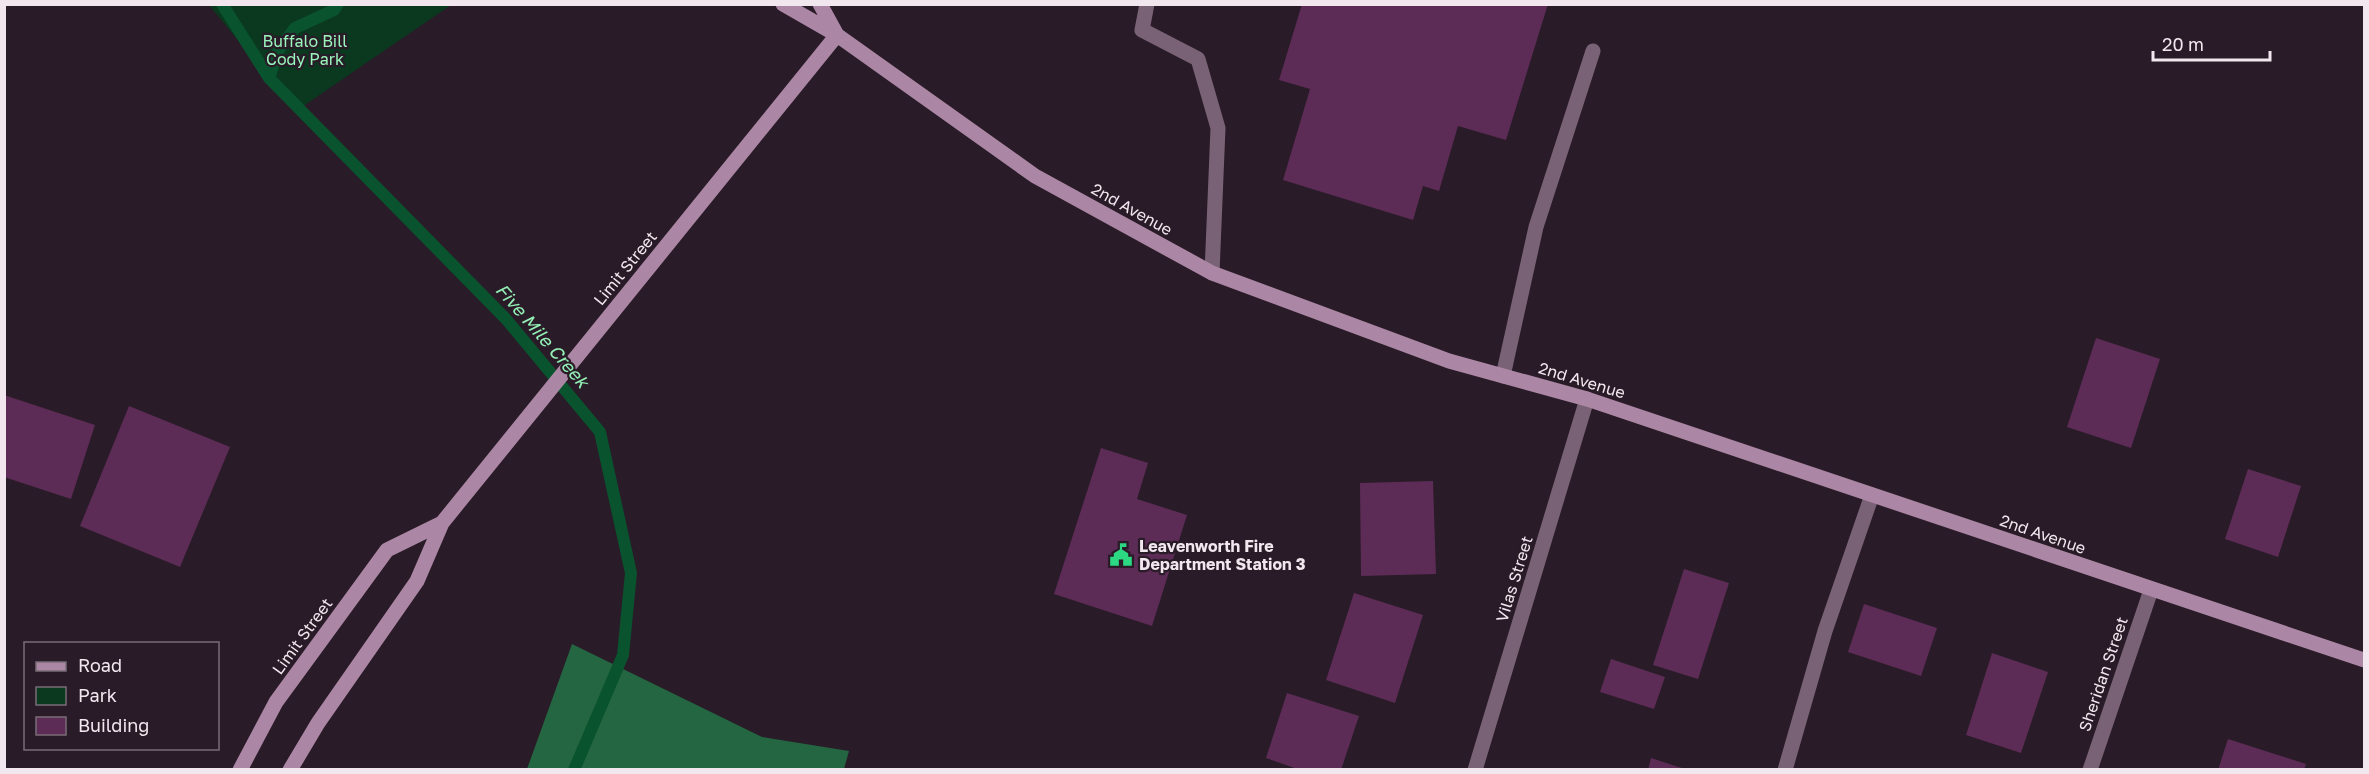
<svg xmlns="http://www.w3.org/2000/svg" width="2369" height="774" font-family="'Golos Text',sans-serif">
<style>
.green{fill:#0a3920}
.forest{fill:#246641}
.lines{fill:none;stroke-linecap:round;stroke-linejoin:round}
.stream{stroke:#0a532f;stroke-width:12}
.building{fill:#5c2c56}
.lane{stroke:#796275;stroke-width:15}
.street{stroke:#796275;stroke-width:15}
.secondary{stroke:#ac87a5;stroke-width:15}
.labels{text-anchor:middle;stroke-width:4.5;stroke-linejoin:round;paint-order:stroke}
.park-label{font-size:16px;fill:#99f5bb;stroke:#291b27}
.street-label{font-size:16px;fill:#f2e7ef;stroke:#291b27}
.poi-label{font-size:16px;font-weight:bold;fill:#f2e7ef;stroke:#291b27;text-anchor:start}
.water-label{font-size:18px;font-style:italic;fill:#93efb5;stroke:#291b27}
</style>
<rect width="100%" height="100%" fill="#291b27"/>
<path class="green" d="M209 5H451L299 109 269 78Z"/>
<path class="forest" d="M572 644 762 737 849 751 844 769H527Z"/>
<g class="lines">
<path class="stream" d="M222 4 269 78 506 319 600 432 631 573 623 655 574 770
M269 78 279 49 295 28 334 10 338 4"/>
</g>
<path class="building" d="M1302 4H1548L1506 140 1458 126 1439 191 1423 186 1413 220 1283 180 1310 89 1279 80Z
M2096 338 2160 359 2131 448 2067 427Z
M4 395 95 425 71 499 4 477Z
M129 406 230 447 180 567 80 526Z
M1101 448 1148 463 1137 499 1187 515 1152 626 1054 594Z
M2248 469 2301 486 2278 557 2225 539Z
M1433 481 1436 574 1361 576 1360 483Z
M1684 569 1729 583 1698 679 1653 665Z
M1354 593 1423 615 1395 703 1326 680Z
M1864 604 1937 628 1921 676 1848 652Z
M1992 653 2048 672 2021 753 1966 735Z
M1611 659 1665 677 1654 709 1600 692Z
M1287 693 1359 716 1341 770H1300L1266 758Z
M2228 739 2306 764 2304 770H2218Z
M1651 758 1685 769V770H1648Z"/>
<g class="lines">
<path class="lane" d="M1147 4 1142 30 1198 59 1218 128 1212 273
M1503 376 1536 227 1593 51
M1785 770 1825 631 1872 495"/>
<path class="street" d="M1475 770 1587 399
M2090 770 2151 590"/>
<path class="secondary" d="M783 4 837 35 1035 176 1212 273 1449 361 1587 399 2364 660
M820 4 837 35
M442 523 837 35
M240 770 276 702 387 550 442 523 417 581 318 723 290 770"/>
</g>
<defs>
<g id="civic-bare" transform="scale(1.8)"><path d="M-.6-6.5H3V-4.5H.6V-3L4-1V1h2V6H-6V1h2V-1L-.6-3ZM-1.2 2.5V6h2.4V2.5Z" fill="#2dd883" stroke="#291b27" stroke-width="2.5" paint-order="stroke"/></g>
</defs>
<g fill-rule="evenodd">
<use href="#civic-bare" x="1121" y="555"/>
</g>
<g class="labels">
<g class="park-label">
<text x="305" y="47">Buffalo Bill<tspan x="305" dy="18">Cody Park</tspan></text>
</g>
<g class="street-label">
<text transform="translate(1132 209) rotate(29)" y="6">2nd Avenue</text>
<text transform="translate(625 268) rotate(-51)" y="6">Limit Street</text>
<text transform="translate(1582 380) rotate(17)" y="6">2nd Avenue</text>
<text transform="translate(2043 534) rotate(19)" y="6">2nd Avenue</text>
<text transform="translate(1514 579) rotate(-73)" y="6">Vilas Street</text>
<text transform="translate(302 636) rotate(-54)" y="6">Limit Street</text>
<text transform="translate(2103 674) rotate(-71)" y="6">Sheridan Street</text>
</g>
<g class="poi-label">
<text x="1139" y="552">Leavenworth Fire<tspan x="1139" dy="18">Department Station 3</tspan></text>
</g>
<g class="water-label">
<text transform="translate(542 336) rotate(49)" y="6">Five Mile Creek</text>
</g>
</g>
<rect width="2369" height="774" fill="none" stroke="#f2e7ef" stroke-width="12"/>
<rect x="24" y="642" width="195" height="108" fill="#291b27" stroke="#796d77" stroke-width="1.5"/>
<rect x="36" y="662" width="30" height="9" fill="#ac87a5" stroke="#796d77" stroke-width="1.5"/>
<text x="78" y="672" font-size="18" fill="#f2e7ef">Road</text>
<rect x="36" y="687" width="30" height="18" fill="#0a3920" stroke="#796d77" stroke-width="1.5"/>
<text x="78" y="702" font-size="18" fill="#f2e7ef">Park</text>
<rect x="36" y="717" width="30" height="18" fill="#5c2c56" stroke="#796d77" stroke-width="1.5"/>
<text x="78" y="732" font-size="18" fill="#f2e7ef">Building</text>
<path d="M2153 51v9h117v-9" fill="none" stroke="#f2e7ef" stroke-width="3"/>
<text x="2162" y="51" font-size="18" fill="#f2e7ef" stroke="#291b27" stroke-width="4.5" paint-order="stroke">20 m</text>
</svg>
